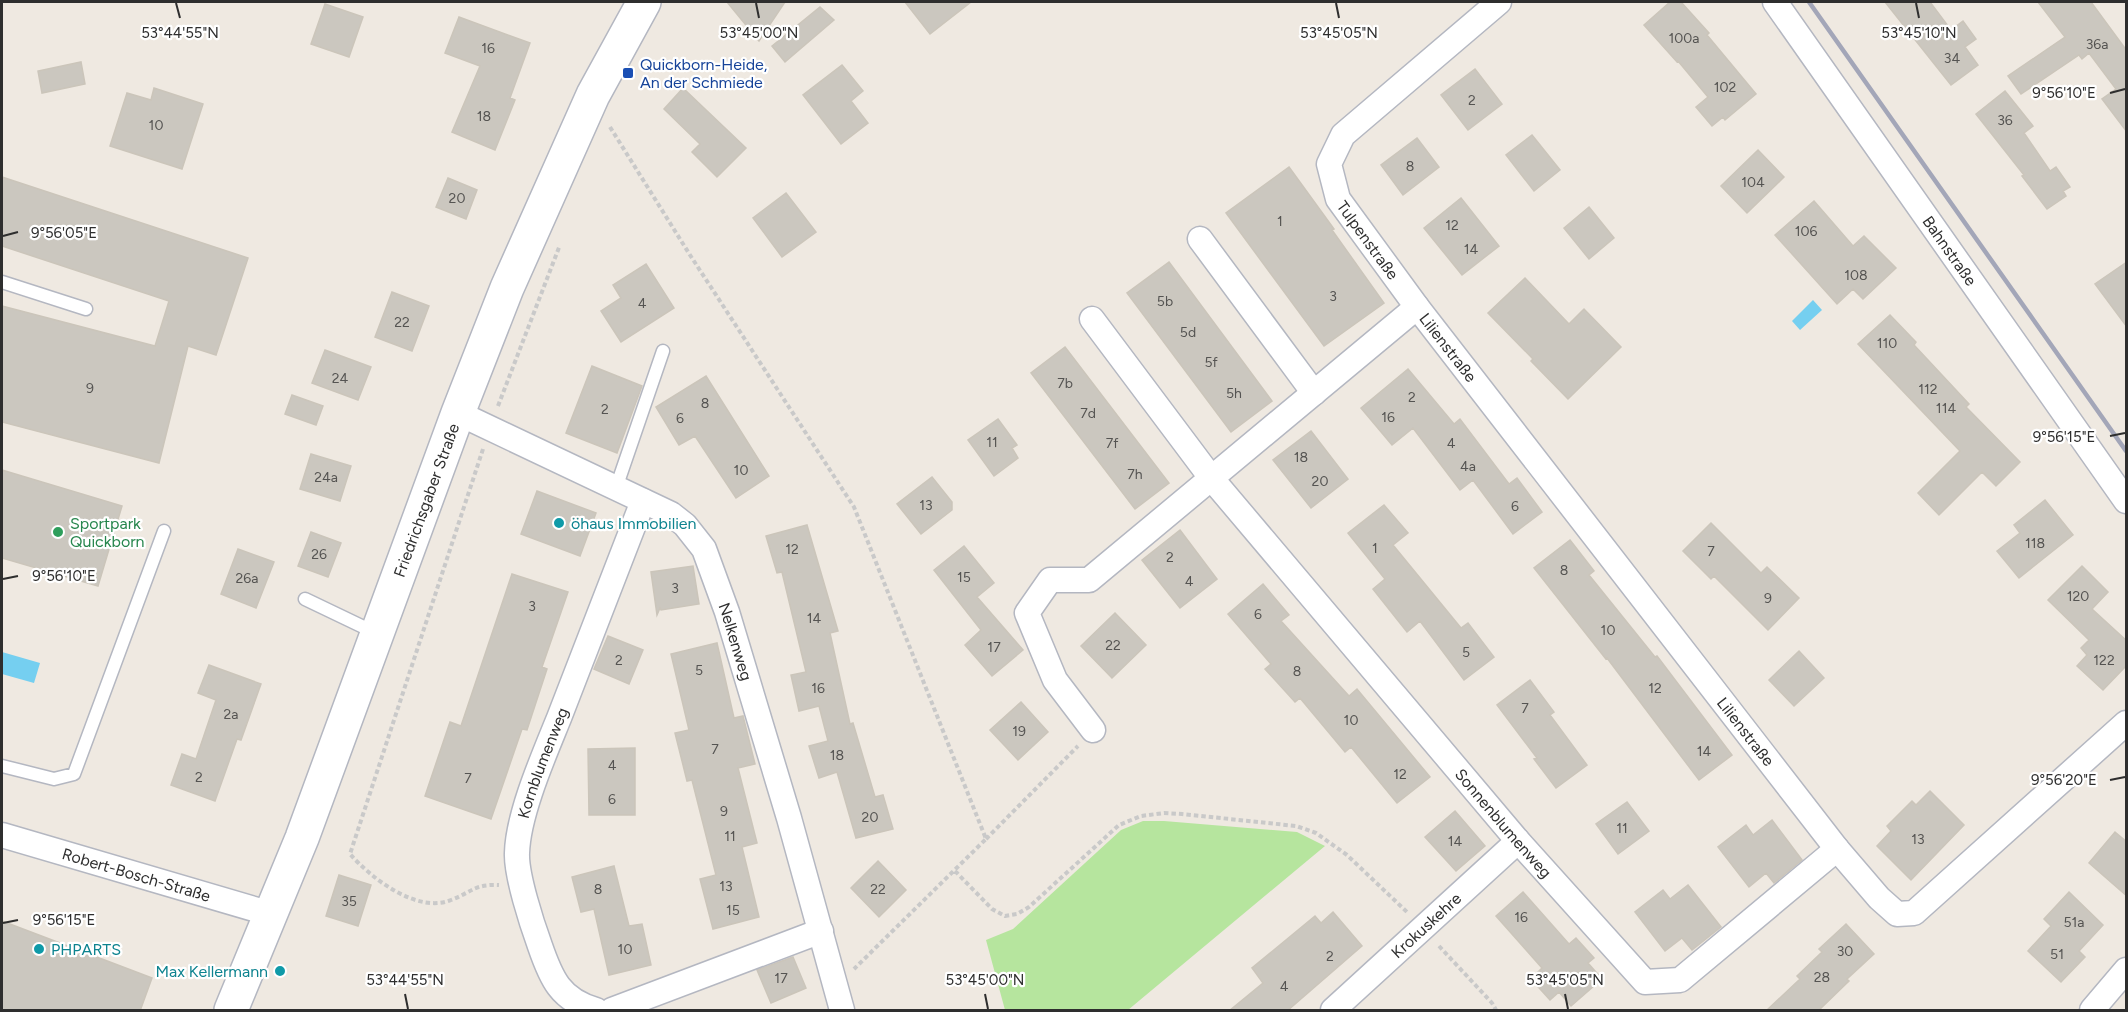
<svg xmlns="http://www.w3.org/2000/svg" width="2128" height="1012" font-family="Figtree,sans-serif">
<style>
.green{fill:#b6e59e}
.water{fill:#75cff0}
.building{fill:#cbc7bf;stroke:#cbc5ba;stroke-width:1.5}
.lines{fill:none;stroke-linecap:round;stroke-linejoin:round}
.service-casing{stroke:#b4b7c1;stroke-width:15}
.minor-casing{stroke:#b4b7c1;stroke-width:27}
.secondary-casing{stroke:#b4b7c1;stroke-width:36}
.path{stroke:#c9c9c9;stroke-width:4;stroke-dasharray:4.5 3;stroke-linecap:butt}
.service{stroke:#fff;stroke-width:12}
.minor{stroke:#fff;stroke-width:24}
.secondary{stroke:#fff;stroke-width:33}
.rail{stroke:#a3a6b8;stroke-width:4.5}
.ticks{fill:none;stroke:#2e2e2e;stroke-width:2}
.transit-dot{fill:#1a4fb4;stroke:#fff;stroke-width:2}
.culture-dot{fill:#0f9aa8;stroke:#fff;stroke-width:2}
.leisure-dot{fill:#2e9e5b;stroke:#fff;stroke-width:2}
.labels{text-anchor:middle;stroke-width:4.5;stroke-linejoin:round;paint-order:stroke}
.number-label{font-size:14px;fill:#555452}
.transit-label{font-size:16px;fill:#164399;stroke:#fff;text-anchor:start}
.street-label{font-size:16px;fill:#2e2e2e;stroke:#fff}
.leisure-label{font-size:16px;fill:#27864d;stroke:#fff;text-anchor:start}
.culture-label{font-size:16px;fill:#0d838f;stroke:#fff;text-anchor:start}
.ticks-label{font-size:15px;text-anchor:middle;fill:#2e2e2e;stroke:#fff;stroke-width:4.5;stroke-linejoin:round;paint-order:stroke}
</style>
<rect width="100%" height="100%" fill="#efe9e1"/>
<path class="green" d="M1143 821H1164L1297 832 1325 846 1128 1010H1005L986 940 1013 929 1121 830Z"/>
<path class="water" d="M1813 300 1822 310 1800 330 1792 321Z
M2 652 40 663 34 683 2 674Z"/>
<path class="building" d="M727 2H785L759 41Z
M905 2H971L930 34Z
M1670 2H1681L1709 33 1707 35 1756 94 1725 120 1723 117 1712 126 1696 107 1708 97 1678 61 1677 62 1644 25Z
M1885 2H1930L1951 30 1963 21 1976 39 1965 47 1978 65 1951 85Z
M2038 2H2091L2127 51V132L2102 99 2116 89 2089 53 2082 59 2079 55 2021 94 2008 76 2065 37Z
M325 4 363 17 349 57 311 44Z
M820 7 834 20 785 62 772 46Z
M459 17 530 43 510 98 515 100 495 150 452 132 480 66 445 53Z
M81 62 85 84 42 93 38 71Z
M842 65 863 91 851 101 868 123 841 144 803 95Z
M1475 69 1502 104 1468 130 1441 95Z
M154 88 203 104 182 169 110 146 127 93 151 100Z
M683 88 746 148 717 177 692 152 700 144 664 109Z
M2005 91 2033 126 2024 133 2050 171 2056 167 2070 187 2063 191 2066 196 2047 209 2022 176 2024 175 1976 114Z
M1532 135 1560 170 1534 191 1506 155Z
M1417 138 1439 167 1403 195 1381 165Z
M1758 150 1784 177 1747 213 1721 186Z
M1289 167 1334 229 1332 230 1384 303 1324 346 1226 213Z
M2 177 248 258 216 355 188 346 159 463 2 422V306L155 346 169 301 2 246Z
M448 178 477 190 466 219 436 207Z
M786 193 816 232 782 257 753 218Z
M1461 198 1499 246 1462 275 1424 228Z
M1814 201 1853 246 1864 236 1896 268 1863 299 1853 289 1837 304 1775 235Z
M1589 207 1614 238 1589 259 1564 228Z
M1169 262 1272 401 1231 432 1127 293Z
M2127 262V327L2095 284Z
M646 264 674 308 621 342 601 311 621 298 613 285Z
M1525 278 1569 324 1584 309 1621 347 1568 399 1531 361 1533 359 1488 313Z
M392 292 429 306 412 351 375 337Z
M1890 315 1916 342 1914 345 1969 404 1966 407 2020 462 1996 486 1982 472 1939 515 1918 493 1960 451 1858 344Z
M1065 347 1169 483 1135 509 1031 373Z
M325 350 371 367 358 400 312 383Z
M592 366 642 386 617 453 566 433Z
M1408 369 1454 424 1460 419 1509 484 1517 478 1542 512 1513 534 1473 480 1460 490 1413 428 1392 445 1361 408Z
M706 376 769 476 736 498 695 436 679 445 656 407Z
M292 395 323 406 316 425 285 414Z
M998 419 1017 445 1012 448 1018 458 994 476 968 440Z
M1311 431 1348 479 1311 508 1273 460Z
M311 454 351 466 340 501 300 489Z
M2 470 122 506 98 586 2 558Z
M932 477 952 502V510L921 534 897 504Z
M537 491 596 513 580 556 521 534Z
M2045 500 2073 535 2019 578 1997 551 2020 533 2014 525Z
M1384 505 1408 533 1393 545 1461 628 1468 623 1494 657 1464 680 1420 621 1407 632 1373 589 1385 579 1348 533Z
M1711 523 1761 573 1767 567 1799 598 1768 630 1714 576 1711 579 1683 551Z
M807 525 838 631 830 633 850 724 853 723 875 797 883 795 893 829 856 838 837 772 819 778 809 746 828 741 819 706 799 711 791 675 806 672 782 572 777 573 766 536Z
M1180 530 1217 579 1180 608 1142 560Z
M311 532 341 543 328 577 298 566Z
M1570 540 1594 571 1589 575 1655 657 1657 656 1732 755 1699 780 1607 658 1606 659 1534 568Z
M964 546 994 583 977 597 1023 650 992 676 965 645 981 630 934 570Z
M238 549 274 562 256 608 221 594Z
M693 566 699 604 661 610 660 608 657 615 651 572Z
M2082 566 2108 592 2092 609 2127 641V665L2103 690 2077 666 2087 655 2081 648 2089 640 2048 600Z
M512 574 568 592 542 667 547 669 527 730 522 729 491 819 425 796 450 722 461 726Z
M1263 584 1289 615 1281 621 1349 696 1357 689 1430 777 1397 803 1351 747 1345 752 1300 698 1295 702 1265 669 1271 664 1228 614Z
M1115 613 1146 645 1112 678 1081 646Z
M608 636 643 650 629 684 594 669Z
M717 643 734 718 743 716 755 764 738 768 757 843 742 847 759 917 713 929 700 879 716 875 692 780 687 781 675 733 689 730 671 654Z
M1799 651 1824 678 1794 706 1769 680Z
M209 665 261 684 241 740 237 739 215 801 171 785 182 754 196 759 216 700 198 693Z
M1530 680 1554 712 1550 715 1587 765 1556 788 1534 759 1537 758 1497 705Z
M1021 702 1048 732 1018 760 990 730Z
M635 748V815H589L588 749Z
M1930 791 1964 825 1911 880 1877 846 1891 831 1887 826 1912 801 1916 805Z
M1627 802 1649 831 1618 854 1596 824Z
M1455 811 1485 846 1456 871 1425 837Z
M1772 820 1802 860 1774 883 1766 873 1749 887 1718 847 1746 825 1753 835Z
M2115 832 2127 842V896L2089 863Z
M878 861 906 890 879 917 851 888Z
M614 866 629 926 642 924 651 965 609 975 594 909 581 912 572 877Z
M339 875 371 885 358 926 326 916Z
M1688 885 1721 927 1692 950 1682 938 1665 951 1635 912 1663 890 1670 899Z
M1523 892 1569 944 1576 938 1594 958 1588 963 1602 979 1571 1006 1559 992 1550 1000 1531 979 1542 968 1496 916Z
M2069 892 2103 925 2079 951 2085 957 2061 982 2028 951 2051 926 2044 919Z
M1333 912 1362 946 1287 1011H1229L1263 983 1252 968 1315 916 1321 923Z
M2 921 152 978 140 1011H2Z
M1846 924 1874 954 1847 979 1849 981 1818 1011H1766L1800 979 1797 976 1822 952 1819 949Z
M793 957 806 988 771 1003 757 970Z"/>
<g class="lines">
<g class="service-casing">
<path id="service" d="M2 282 86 309
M616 488 663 351
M305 599 376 633
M2 766 54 779 74 774 164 531"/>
</g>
<g class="minor-casing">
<g id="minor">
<path id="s1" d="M1775 2 2126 501"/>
<path d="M1200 239 1314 393"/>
<path id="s2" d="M1417 307 1837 849 1879 898 1897 914 1914 913 2126 723"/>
<path id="s3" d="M1092 319 1212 479 1518 841 1645 982 1680 980 1837 849"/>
<path id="s4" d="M458 413 671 514 685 525 704 549 727 612 789 818 842 1010"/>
<path d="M1093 730 1055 680 1027 613 1050 580H1089L1417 307 1338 199 1329 164 1343 135 1499 2"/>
<path id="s5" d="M2 835 271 914"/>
<path id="s6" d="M596 1010C560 1000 551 978 540 946 532 924 516 875 517 853 518 814 544 755 559 718 587 645 615 573 643 501"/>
<path d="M612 1010 821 931"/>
<path id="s7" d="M1333 1010 1518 841"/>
<path d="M2092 1010 2126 970"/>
</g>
</g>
<g class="secondary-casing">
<g id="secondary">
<path id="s8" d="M231 1010 302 838 458 413 507 288 593 95 644 2"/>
</g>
</g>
<path class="path" d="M610 127 690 255 854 507 986 839 854 969
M498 406 560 245
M483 449 350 854C371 878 417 914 451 900 472 892 474 884 499 885
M986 839 1078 746
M955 871 992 909 1005 916 1017 914 1029 907 1119 825 1141 816 1164 813 1182 814 1296 826 1316 833 1347 855 1407 912
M1439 946 1492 1003 1496 1010"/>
<use href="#service" class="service"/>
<use href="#minor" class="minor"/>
<use href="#secondary" class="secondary"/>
<path class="rail" d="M1809 2 2126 451"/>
</g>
<path class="ticks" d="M176 3 180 18M756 3 759 18M1336 3 1339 18M1916 3 1919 18M2110 93 2125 89M3 236 18 232M2110 436 2125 433M3 579 18 576M2110 780 2125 777M3 923 18 920M405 994 408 1009M985 994 988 1009M1565 994 1568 1009"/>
<rect class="transit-dot" x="622" y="67" width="12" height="12" rx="3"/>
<g class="culture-dot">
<circle cx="559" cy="523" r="6"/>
<circle cx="39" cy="949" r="6"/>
<circle cx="280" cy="971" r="6"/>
</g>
<circle class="leisure-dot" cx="58" cy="532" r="6"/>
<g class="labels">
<g class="number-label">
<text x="1684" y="43">100a</text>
<text x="2097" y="49">36a</text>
<text x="488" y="53">16</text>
<text x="1952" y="63">34</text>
<text x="1725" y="92">102</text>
<text x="1472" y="105">2</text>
<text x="484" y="121">18</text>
<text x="2005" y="125">36</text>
<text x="156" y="130">10</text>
<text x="1410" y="171">8</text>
<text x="1753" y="187">104</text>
<text x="457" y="203">20</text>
<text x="1280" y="226">1</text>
<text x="1452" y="230">12</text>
<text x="1806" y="236">106</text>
<text x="1471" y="254">14</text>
<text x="1856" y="280">108</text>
<text x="1333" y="301">3</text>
<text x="1165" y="306">5b</text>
<text x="642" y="308">4</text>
<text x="402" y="327">22</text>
<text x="1188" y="337">5d</text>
<text x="1887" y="348">110</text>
<text x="1211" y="367">5f</text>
<text x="340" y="383">24</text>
<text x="1065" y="388">7b</text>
<text x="90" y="393">9</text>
<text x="1928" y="394">112</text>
<text x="1234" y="398">5h</text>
<text x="1412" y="402">2</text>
<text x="705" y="408">8</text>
<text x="1946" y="413">114</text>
<text x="605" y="414">2</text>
<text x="1088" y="418">7d</text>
<text x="1388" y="422">16</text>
<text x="680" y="423">6</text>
<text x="992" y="447">11</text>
<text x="1112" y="448">7f</text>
<text x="1451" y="448">4</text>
<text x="1301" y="462">18</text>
<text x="1468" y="471">4a</text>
<text x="741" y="475">10</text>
<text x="1135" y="479">7h</text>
<text x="326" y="482">24a</text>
<text x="1320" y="486">20</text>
<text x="926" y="510">13</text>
<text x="1515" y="511">6</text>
<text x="2035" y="548">118</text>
<text x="1375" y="553">1</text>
<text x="792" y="554">12</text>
<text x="1711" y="556">7</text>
<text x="319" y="559">26</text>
<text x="1170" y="562">2</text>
<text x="1564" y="575">8</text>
<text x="964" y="582">15</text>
<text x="247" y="583">26a</text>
<text x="1189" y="586">4</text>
<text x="675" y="593">3</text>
<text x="2078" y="601">120</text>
<text x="1768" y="603">9</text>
<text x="532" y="611">3</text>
<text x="1258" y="619">6</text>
<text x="814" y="623">14</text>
<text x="1608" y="635">10</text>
<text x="1113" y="650">22</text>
<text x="994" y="652">17</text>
<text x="1466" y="657">5</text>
<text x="619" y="665">2</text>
<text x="2104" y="665">122</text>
<text x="699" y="675">5</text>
<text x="1297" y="676">8</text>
<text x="818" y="693">16</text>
<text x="1655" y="693">12</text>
<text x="1525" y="713">7</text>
<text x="231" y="719">2a</text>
<text x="1351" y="725">10</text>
<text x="1019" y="736">19</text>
<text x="715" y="754">7</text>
<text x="1704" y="756">14</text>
<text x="837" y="760">18</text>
<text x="612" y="770">4</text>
<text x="1400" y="779">12</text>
<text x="199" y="782">2</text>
<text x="468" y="783">7</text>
<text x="612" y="804">6</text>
<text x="724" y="816">9</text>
<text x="870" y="822">20</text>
<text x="1622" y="833">11</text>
<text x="730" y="841">11</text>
<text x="1918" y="844">13</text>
<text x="1455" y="846">14</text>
<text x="726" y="891">13</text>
<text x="598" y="894">8</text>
<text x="878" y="894">22</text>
<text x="349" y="906">35</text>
<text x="733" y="915">15</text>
<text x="1521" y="922">16</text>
<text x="2074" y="927">51a</text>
<text x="625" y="954">10</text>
<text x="1845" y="956">30</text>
<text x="2057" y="959">51</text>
<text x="1330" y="961">2</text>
<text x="1822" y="982">28</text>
<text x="781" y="983">17</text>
<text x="1284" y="991">4</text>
</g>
<g class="transit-label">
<text x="640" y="70">Quickborn-Heide,<tspan x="640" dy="18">An der Schmiede</tspan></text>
</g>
<g class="street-label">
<text transform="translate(1368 240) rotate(54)" y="6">Tulpenstraße</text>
<text dy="6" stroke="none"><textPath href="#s1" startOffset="304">Bahnstraße</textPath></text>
<text dy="6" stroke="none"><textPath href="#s2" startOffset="51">Lilienstraße</textPath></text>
<text dy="6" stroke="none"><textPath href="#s8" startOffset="546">Friedrichsgaber Straße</textPath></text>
<text dy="6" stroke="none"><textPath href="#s4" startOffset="382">Nelkenweg</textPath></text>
<text dy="6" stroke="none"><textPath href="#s2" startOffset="537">Lilienstraße</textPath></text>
<text dy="6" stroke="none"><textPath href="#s6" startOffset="280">Kornblumenweg</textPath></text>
<text dy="6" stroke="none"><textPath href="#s3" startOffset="651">Sonnenblumenweg</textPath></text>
<text dy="6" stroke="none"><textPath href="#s5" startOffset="140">Robert-Bosch-Straße</textPath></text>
<text dy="6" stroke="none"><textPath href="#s7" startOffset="126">Krokuskehre</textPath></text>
</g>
<g class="leisure-label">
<text x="70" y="529">Sportpark<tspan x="70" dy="18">Quickborn</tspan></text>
</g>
<g class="culture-label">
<text x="571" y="529">öhaus Immobilien</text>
<text x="51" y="955">PHPARTS</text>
<text x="268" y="977" text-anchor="end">Max Kellermann</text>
</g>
</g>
<g class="ticks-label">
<text x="180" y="38">53°44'55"N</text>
<text x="759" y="38">53°45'00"N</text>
<text x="1339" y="38">53°45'05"N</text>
<text x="1919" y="38">53°45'10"N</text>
<text x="2064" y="98">9°56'10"E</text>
<text x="64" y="238">9°56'05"E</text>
<text x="2064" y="442">9°56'15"E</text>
<text x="64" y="581">9°56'10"E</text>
<text x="2064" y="785">9°56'20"E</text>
<text x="64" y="925">9°56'15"E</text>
<text x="405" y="985">53°44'55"N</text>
<text x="985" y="985">53°45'00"N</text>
<text x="1565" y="985">53°45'05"N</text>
</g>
<rect width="2128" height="1012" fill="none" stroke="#2e2e2e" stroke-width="6"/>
</svg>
